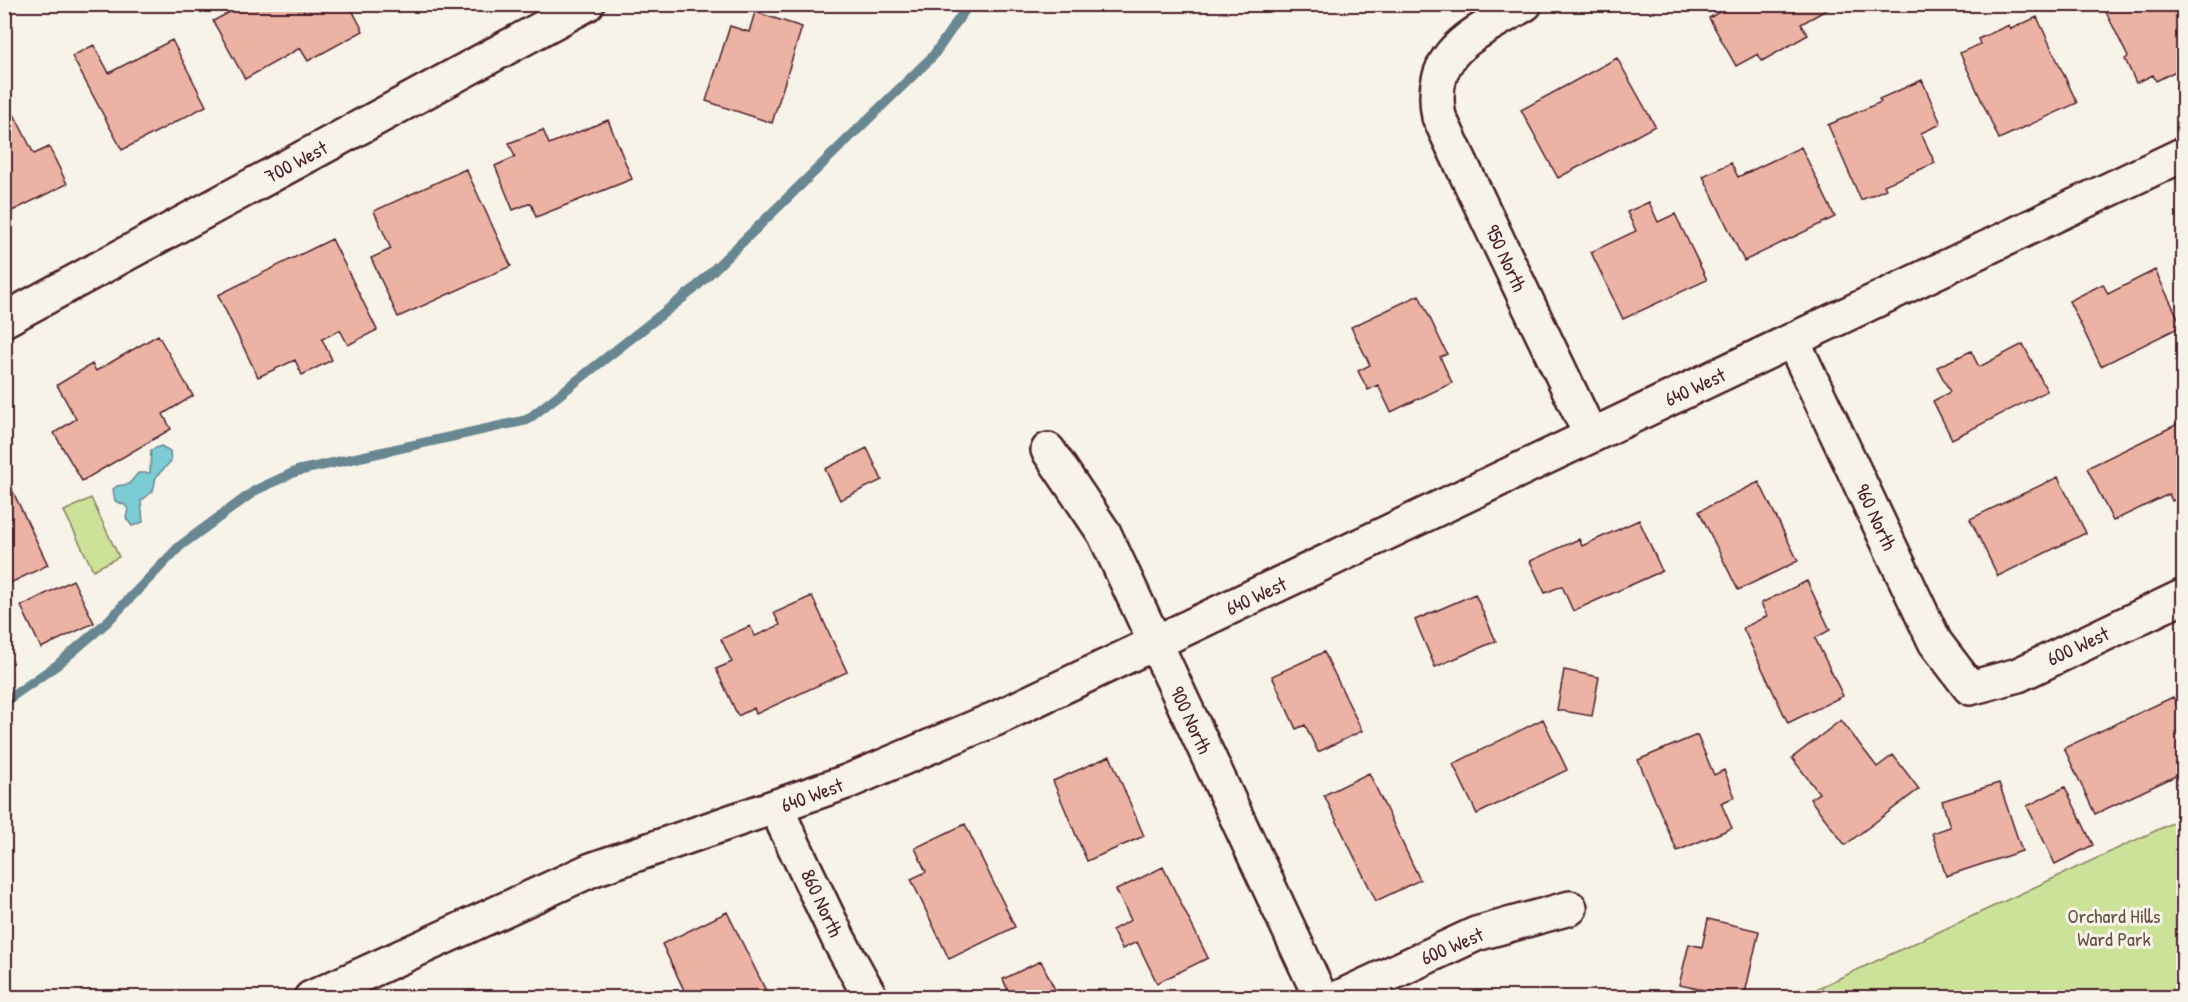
<svg xmlns="http://www.w3.org/2000/svg" width="2188" height="1002" font-family="'Patrick Hand',sans-serif">
<style>
.green{fill:#cbe298;stroke:#8a8062;stroke-width:1.5}
.water{fill:#7bccd5;stroke:#678791;stroke-width:1.5}
.lines{fill:none;stroke-linecap:round;stroke-linejoin:round}
.stream{stroke:#678791;stroke-width:10}
.building{fill:#ecb3a4;stroke:#4a1f2b;stroke-width:1.5}
.street-casing{stroke:#4a1f2b;stroke-width:38}
.street{stroke:#f7f3e8;stroke-width:33}
.labels{text-anchor:middle;stroke-width:6;stroke-linejoin:round;paint-order:stroke}
.street-label{font-size:20px;fill:#4a1f2b;stroke:#f7f3e8}
.park-label{font-size:20px;fill:#6a5046;stroke:#f7f3e8}
</style>
<rect width="100%" height="100%" fill="#f7f3e8"/>
<filter id="ink" filterUnits="userSpaceOnUse"><feTurbulence type="fractalNoise" baseFrequency=".0167" numOctaves="2"/><feDisplacementMap in="SourceGraphic" scale="12" xChannelSelector="R" yChannelSelector="G"/><feConvolveMatrix kernelMatrix="1 2 1 2 8 2 1 2 1" color-interpolation-filters="sRGB"/></filter>
<g filter="url(#ink)">
<path class="green" d="M91 498 119 557 93 570 64 511Z
M2183 818V997H1799Z"/>
<path class="water" d="M161 446 170 451 171 461 156 477 153 491 141 501 143 522 132 526 126 518 128 509 125 505 115 501 113 489 117 486 129 484 138 473H150L151 450Z"/>
<g class="lines">
<path class="stream" d="M4 702 57 665 106 623 180 546 256 490 297 471 527 420 694 289 933 56 969 4"/>
</g>
<path class="building" d="M228 4H349L363 31 308 61 300 48 245 79 213 21 232 11Z
M1726 4H1837L1801 24 1808 35 1762 61 1758 54 1736 66 1709 18 1728 7Z
M2108 4H2180L2184 7V67L2156 81 2153 75 2136 83 2125 59 2128 57 2104 8Z
M755 12 802 27 772 123 706 101 730 26 749 32Z
M2037 17 2077 103 1999 139 1960 53 1980 44 1978 39 2009 25 2011 29Z
M172 40 206 106 122 150 72 56 94 45 109 73Z
M1617 58 1655 126 1558 178 1521 110Z
M1922 80 1941 124 1921 133 1935 163 1884 185 1886 189 1861 200 1828 125 1881 102 1879 99Z
M14 114 34 154 49 147 67 184 4 215V119Z
M608 120 632 179 536 217 531 203 513 210 495 166 515 157 509 143 543 130 549 144Z
M1801 147 1835 217 1744 261 1703 176 1731 163 1738 177Z
M466 169 511 266 398 317 371 258 391 249 374 211Z
M1649 202 1658 222 1675 214 1707 280 1623 319 1591 252 1636 231 1627 212Z
M332 239 377 330 348 345 340 330 322 339 332 360 302 375 295 360 258 377 218 295Z
M2155 270 2182 326 2101 366 2069 301 2103 284 2108 294Z
M1419 295 1447 354 1440 357 1452 383 1391 412 1378 385 1368 390 1358 371 1370 365 1351 327Z
M158 335 193 396 163 414 171 429 82 481 54 433 76 419 57 385 92 364 96 371Z
M2023 344 2047 391 1952 439 1933 401 1950 392 1937 367 1971 351 1979 367Z
M2184 421V495L2172 501 2169 494 2113 521 2087 468Z
M867 448 882 480 840 500 825 469Z
M4 473 48 565 6 585 4 581Z
M2058 477 2086 533 1998 576 1970 519Z
M1759 482 1798 561 1738 590 1699 511Z
M1639 520 1662 571 1573 611 1562 586 1545 593 1530 561 1579 539 1582 546Z
M73 580 94 623 41 648 21 606Z
M1807 581 1830 630 1815 638 1843 696 1788 723 1743 628 1767 616 1761 603Z
M1475 594 1496 641 1435 667 1415 620Z
M812 596 847 672 756 714 754 708 738 716 716 669 732 662 721 639 750 626 755 636 780 625 774 613Z
M1324 652 1362 731 1318 752 1305 725 1296 729 1272 676Z
M1564 670 1599 677 1592 716 1557 710Z
M2173 697 2184 719V772L2095 814 2064 748Z
M1543 719 1567 770 1477 814 1453 764Z
M1841 720 1877 767 1893 755 1919 789 1845 845 1810 799 1819 793 1792 758Z
M1697 735 1714 775 1724 770 1735 797 1721 803 1732 828 1677 851 1638 760Z
M1110 756 1144 836 1087 861 1053 781Z
M1369 773 1420 880 1376 901 1324 795Z
M1999 783 2022 851 1946 876 1932 833 1950 827 1942 801Z
M2065 787 2093 845 2055 864 2027 806Z
M965 824 1015 927 949 959 911 879 926 872 915 848Z
M1163 867 1208 958 1157 983 1137 942 1122 949 1112 930 1131 920 1116 890Z
M727 912 768 995 762 998H672L671 996 684 990 662 944Z
M1708 919 1759 931 1744 998 1679 985 1689 944 1702 947Z
M1041 961 1059 998H1011L1003 979Z"/>
<g class="lines">
<g class="street-casing">
<path id="street" d="M1525 4C1476 34 1426 50 1439 117L1591 436
M4 320 587 4
M1793 341 1935 642 1970 688 2018 675 2184 596
M1048 450 1104 533 1321 998
M776 808 839 940 871 998
M311 998 591 870 849 781 995 719 2184 154
M1338 998 1476 934 1570 908"/>
</g>
<use href="#street" class="street"/>
</g>
</g>
<g class="labels">
<g class="street-label">
<text transform="translate(296 162) rotate(-28)" y="7">700 West</text>
<text transform="translate(1506 258) rotate(65)" y="7">950 North</text>
<text transform="translate(1695 387) rotate(-25)" y="7">640 West</text>
<text transform="translate(1876 517) rotate(65)" y="7">960 North</text>
<text transform="translate(1256 596) rotate(-25)" y="7">640 West</text>
<text transform="translate(2078 646) rotate(-25)" y="7">600 West</text>
<text transform="translate(1191 720) rotate(65)" y="7">900 North</text>
<text transform="translate(812 795) rotate(-20)" y="7">640 West</text>
<text transform="translate(822 903) rotate(65)" y="7">860 North</text>
<text transform="translate(1452 946) rotate(-23)" y="7">600 West</text>
</g>
<g class="park-label">
<text x="2114" y="923">Orchard Hills<tspan x="2114" dy="23">Ward Park</tspan></text>
</g>
</g>
<rect width="2188" height="1002" fill="none" stroke="#f7f3e8" stroke-width="24"/>
<rect x="12" y="12" width="2164" height="978" fill="none" stroke="#4a1f2b" stroke-width="2" filter="url(#ink)"/>
</svg>
